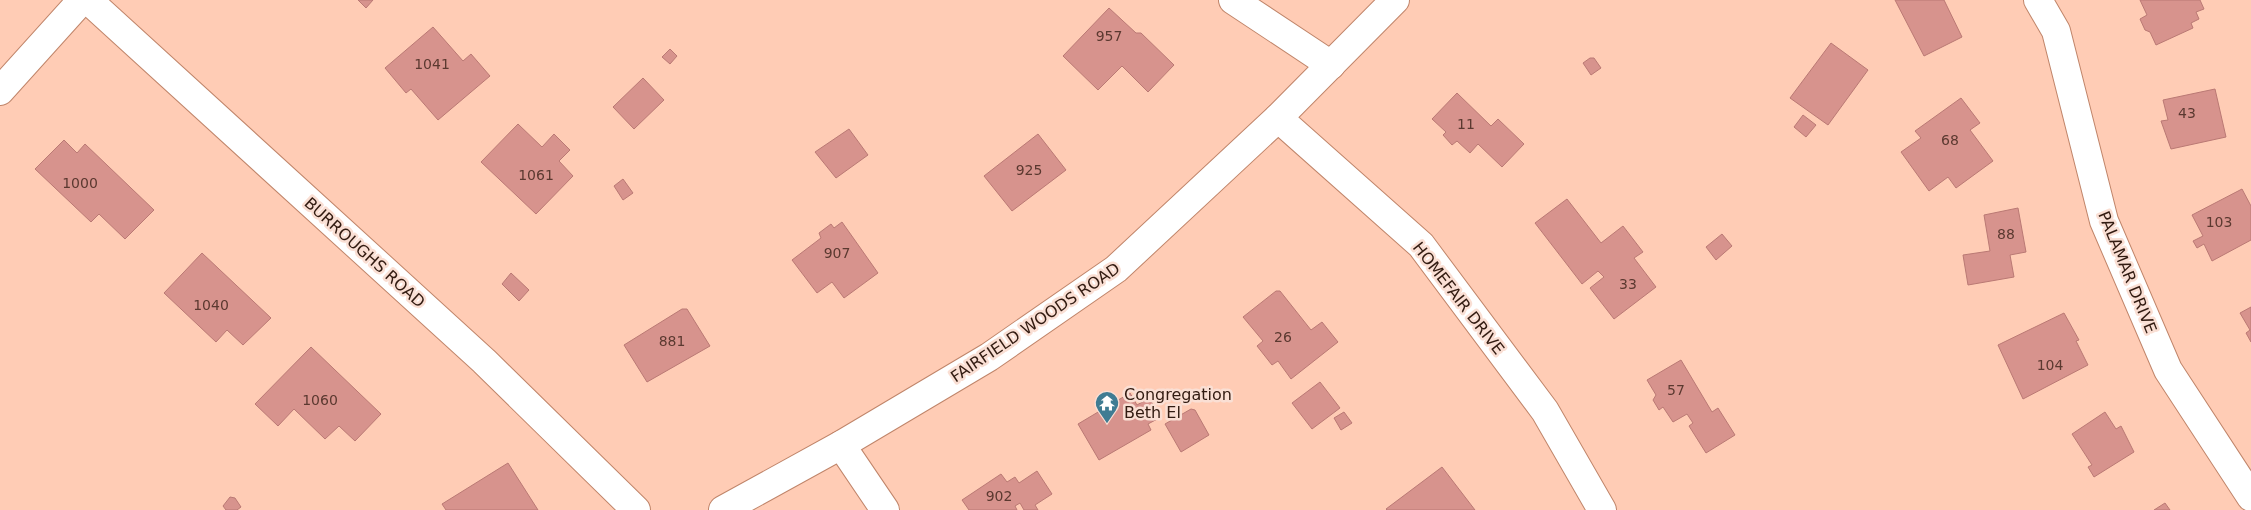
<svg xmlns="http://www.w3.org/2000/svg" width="2251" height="510" font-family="'DejaVu Sans',sans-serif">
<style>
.building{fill:#d7938d;stroke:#ba7974}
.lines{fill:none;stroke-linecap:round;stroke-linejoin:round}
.minor-casing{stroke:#c0856a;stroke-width:30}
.major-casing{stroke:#c0856a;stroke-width:30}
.minor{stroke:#fff;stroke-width:28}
.major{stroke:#fff;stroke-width:28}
.labels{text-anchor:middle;stroke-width:5;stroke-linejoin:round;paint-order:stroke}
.number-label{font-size:14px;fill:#5b3930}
.street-label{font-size:16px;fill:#321b11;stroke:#fadfd4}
.poi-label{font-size:16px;fill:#321b11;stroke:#fadfd4;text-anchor:start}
</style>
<rect width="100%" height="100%" fill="#ffccb5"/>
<path class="building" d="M358 0H373L366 8Z
M1895 0H1944L1962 37 1924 56Z
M2140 0H2200L2204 9 2196 12 2199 19 2191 23 2193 28 2156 45 2150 32 2145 30 2140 19 2147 15Z
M1109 8 1136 33H1141L1174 65 1148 92 1122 66 1098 90 1063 56Z
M433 27 463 61 471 54 490 76 438 120 411 89 406 93 385 68Z
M1831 43 1868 70 1828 125 1790 98Z
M670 49 677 56 670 64 662 57Z
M1590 58H1594L1601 68 1591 75 1583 63Z
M643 78 664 100 634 129 613 107Z
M2215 89 2226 137 2171 149 2161 121 2168 120 2163 100Z
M1457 93 1491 126 1498 119 1524 144 1502 167 1478 144 1470 153 1457 141 1452 145 1443 135 1446 132 1432 119Z
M1961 98 1980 123 1970 130 1993 161 1956 188 1948 177 1929 191 1901 152 1921 138 1915 131Z
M1803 115 1816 125 1806 137 1794 127Z
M518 124 542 147 554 134 570 150 559 161 573 176 536 214 481 162Z
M849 129 868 155 836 178 815 152Z
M1038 134 1066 170 1012 211 984 176Z
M64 140 77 153 85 144 154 210 125 239 99 214 91 222 35 169Z
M623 179 633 193 623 200 614 186Z
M2242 189 2251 206V240L2212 261 2204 244 2197 248 2193 241 2203 236 2192 215Z
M1567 199 1601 243 1623 226 1643 252 1634 258 1656 287 1614 319 1590 288 1604 277 1598 271 1582 284 1535 223Z
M2018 208 2026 252 2010 255 2014 277 1968 285 1963 255 1990 251 1984 215Z
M842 222 878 273 844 298 832 282 817 293 792 260 821 238 819 233 831 224 834 228Z
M1722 234 1732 246 1716 260 1706 247Z
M202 253 271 318 243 345 227 330 216 342 164 293Z
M511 273 529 290 519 301 502 284Z
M1276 291H1280L1311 330 1322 322 1338 342 1291 379 1278 361 1272 365 1257 346 1263 341 1243 317Z
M2251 307V342L2246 333 2250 330 2240 313Z
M682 309H687L710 346 647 382 624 345Z
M2064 313 2079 340 2076 341 2088 365 2023 399 1998 345Z
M311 347 381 414 355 441 339 426 325 439 294 409 278 426 255 404Z
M1681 360 1712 412 1718 408 1735 435 1706 453 1689 426 1693 423 1687 414 1673 422 1663 407 1659 410 1653 400 1656 395 1647 380Z
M1320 382 1340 408 1312 429 1292 403Z
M1130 393 1137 405 1149 398 1161 417 1148 424 1151 430 1099 460 1078 424Z
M1191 409 1195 410 1209 435 1181 452 1165 424Z
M1344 412 1352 423 1341 430 1334 418Z
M2105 412 2116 429 2121 426 2134 452 2094 477 2088 467 2092 465 2072 434Z
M508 463 538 510H446L442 504Z
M1442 467 1475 510H1387L1386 509Z
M1037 471 1052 494 1035 505 1038 510H1024L1020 503 1015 506 1017 510H969L962 500 1001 474 1007 482 1015 477 1019 483Z
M230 497 235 498 241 507 237 510H226L223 506Z
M2165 503 2170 510H2154Z"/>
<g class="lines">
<g class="minor-casing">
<path id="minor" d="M88 0 484 361 636 510
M1233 0 1331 65
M2038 0 2056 31 2104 221 2168 370 2251 497
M0 91 82 0
M1278 118 1421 245 1545 411 1602 510
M841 445 885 510"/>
</g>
<g class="major-casing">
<path id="major" d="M723 510 841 445 989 357 1116 269 1278 118 1395 0"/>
</g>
<use href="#minor" class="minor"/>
<use href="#major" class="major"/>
</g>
<defs>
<g id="temple-pin" transform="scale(1.25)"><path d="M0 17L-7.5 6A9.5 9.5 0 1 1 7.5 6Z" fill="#3f7c93" stroke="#fadfd4"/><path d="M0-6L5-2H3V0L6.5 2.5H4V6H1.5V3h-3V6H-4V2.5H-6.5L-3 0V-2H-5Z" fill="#fff"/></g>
</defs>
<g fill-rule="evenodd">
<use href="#temple-pin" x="1107" y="403"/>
</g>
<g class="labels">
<g class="number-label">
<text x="1109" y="41">957</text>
<text x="432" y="69">1041</text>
<text x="2187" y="118">43</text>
<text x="1466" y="129">11</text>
<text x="1950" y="145">68</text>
<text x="1029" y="175">925</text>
<text x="536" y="180">1061</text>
<text x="80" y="188">1000</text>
<text x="2219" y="227">103</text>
<text x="2006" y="239">88</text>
<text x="837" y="258">907</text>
<text x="1628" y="289">33</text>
<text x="211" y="310">1040</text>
<text x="1283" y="342">26</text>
<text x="672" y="346">881</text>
<text x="2050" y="370">104</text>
<text x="1676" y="395">57</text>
<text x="320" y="405">1060</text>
<text x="999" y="501">902</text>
</g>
<g class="street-label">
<text transform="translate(365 252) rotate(42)" y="6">BURROUGHS ROAD</text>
<text transform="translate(2128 272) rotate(68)" y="6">PALAMAR DRIVE</text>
<text transform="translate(1459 298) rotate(52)" y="6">HOMEFAIR DRIVE</text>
<text transform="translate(1035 322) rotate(-34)" y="6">FAIRFIELD WOODS ROAD</text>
</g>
<g class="poi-label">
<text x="1124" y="400">Congregation<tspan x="1124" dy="18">Beth El</tspan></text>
</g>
</g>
</svg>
